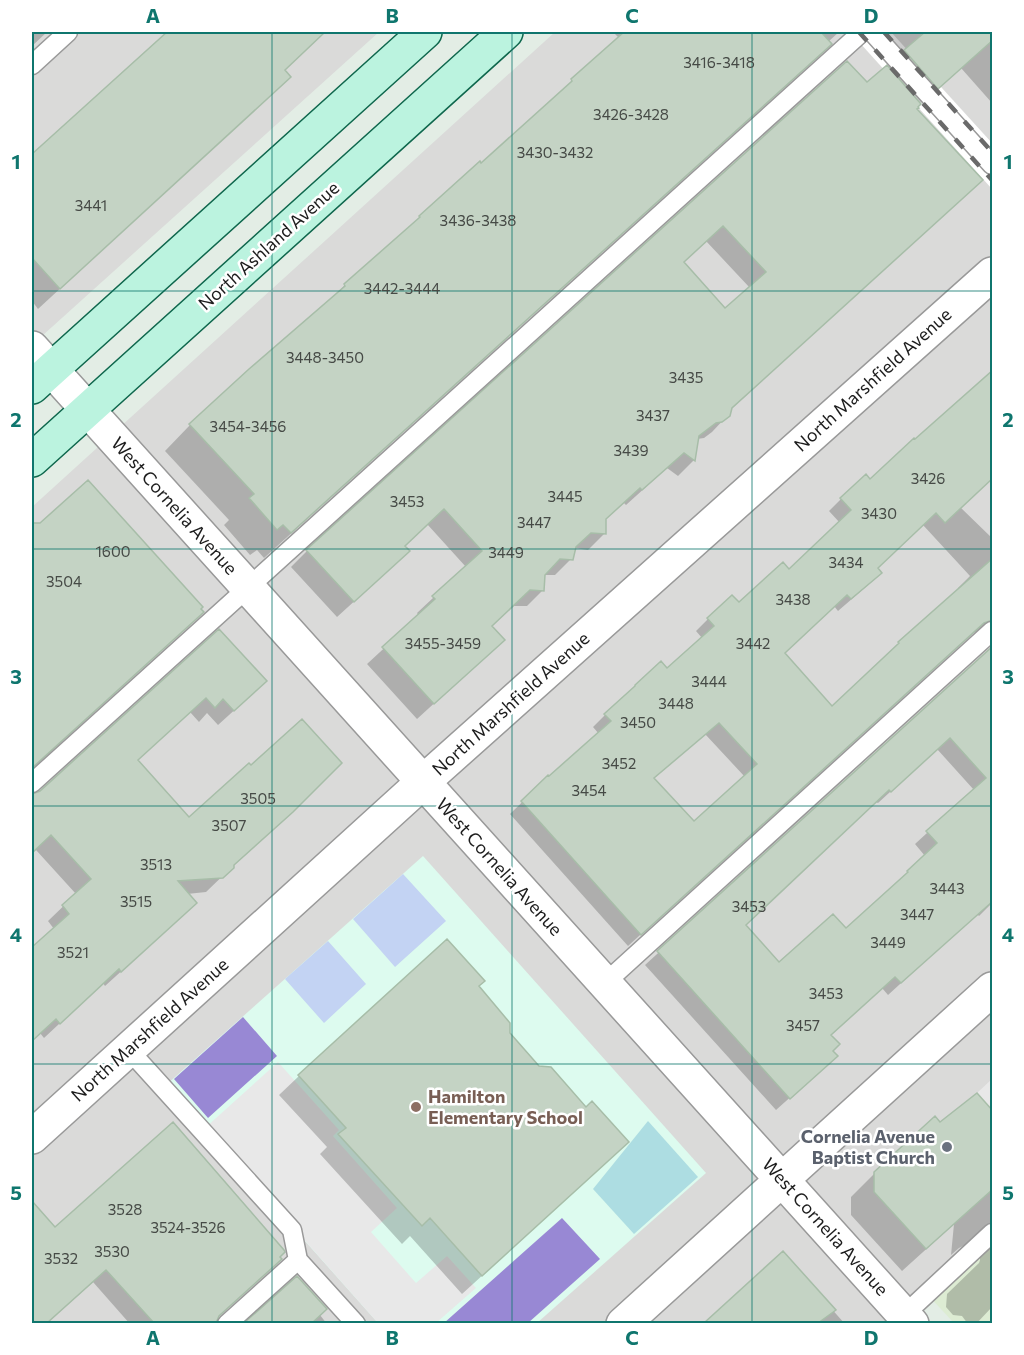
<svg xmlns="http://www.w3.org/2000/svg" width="1024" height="1355" font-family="Commissioner,sans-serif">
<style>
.residential{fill:#dadad9}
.commercial{fill:#ddecd3}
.education{fill:#ddfbef}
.grass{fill:#addde2}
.park{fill:#c3d3f3}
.pitch{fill:#9888d4}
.parking{fill:#e8e8e8}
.pier{fill:#fff}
.shadow{fill:#0003;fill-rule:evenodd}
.building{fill:#c4d3c4;stroke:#a7bda8;stroke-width:1.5;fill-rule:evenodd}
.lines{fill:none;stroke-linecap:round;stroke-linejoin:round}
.lane-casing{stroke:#999;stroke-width:21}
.street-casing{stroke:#999;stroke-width:36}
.secondary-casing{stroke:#0f674d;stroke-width:36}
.lane{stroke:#fff;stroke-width:18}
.street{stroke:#fff;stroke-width:33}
.secondary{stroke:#bbf3df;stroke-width:33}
.rail{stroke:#6a6a6a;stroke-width:4.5;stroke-dasharray:12 12;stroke-linecap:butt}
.grid{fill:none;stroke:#0f766e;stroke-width:1.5;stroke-opacity:0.55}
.education-dot{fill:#8d6e63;stroke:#fff;stroke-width:2}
.worship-dot{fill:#6b7280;stroke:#fff;stroke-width:2}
.labels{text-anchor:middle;stroke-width:5;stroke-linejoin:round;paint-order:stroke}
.number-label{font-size:15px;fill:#464a46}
.street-label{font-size:18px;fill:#1c1c1c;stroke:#fff}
.education-label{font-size:18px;font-weight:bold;fill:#785e54;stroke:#fff;text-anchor:start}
.worship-label{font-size:18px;font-weight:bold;fill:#5b616d;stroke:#fff;text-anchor:end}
.neatline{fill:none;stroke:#0f766e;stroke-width:2}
.grid-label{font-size:20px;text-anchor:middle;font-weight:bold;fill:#0f766e}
</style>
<rect width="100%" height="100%" fill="#e3ede5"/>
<path class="residential" d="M32 32H379L32 345Z
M555 32H992V1233L904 1314 912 1323H32V507Z"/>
<path class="commercial" d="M992 1233V1323H954L927 1294Z"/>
<path class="education" d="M423 856 706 1173 537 1323H378L166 1085Z"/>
<path class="grass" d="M648 1121 698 1177 634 1234 593 1189Z"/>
<path class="park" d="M403 874 446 921 395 967 353 919Z
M328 941 366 984 324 1023 285 979Z"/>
<path class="pitch" d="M243 1017 277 1056 208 1118 174 1079Z
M562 1218 600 1259 528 1323H444Z"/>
<path class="parking" d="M278 1062 339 1130 333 1136 397 1208 371 1232 416 1283 447 1256 476 1288 436 1323H378L205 1128Z
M992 1079V1111L977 1093Z"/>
<path class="pier" d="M850 32H891L992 143V189Z"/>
<path class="shadow" d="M32 32H47L32 46Z
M169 32H325L283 70 268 97 38 309 32 301V156Z
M613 32H773L777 37 783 32H839L828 42 830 44 804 69 264 558 257 550 250 555 224 525 229 520 165 451 190 425 327 303 345 285 546 106 572 81 619 38Z
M886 32H992V103L961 68 922 103 921 102 915 110 965 196 730 410 728 415 712 432 704 438 697 439 694 460 678 476 667 468 626 505 623 502 604 520V534L588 550 574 548 571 559 555 575H543V590L527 606H512L490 627 486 656 417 719 367 664 419 616 417 613 466 567 427 524 403 546 392 567 337 617 291 567 307 551 867 84 888 68 897 59 879 38ZM706 241 750 288 725 310 682 263Z
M870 481 960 507 992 538V903L979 916 977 914 888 995 882 988 830 1036 831 1051 823 1068 776 1110 645 965 989 651 991 647V641L982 632H975L970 635 628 946 510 814 548 777 549 778 599 734 593 727 605 715 667 670 702 638 696 631 708 619 739 605 789 571 840 523 829 511 841 499ZM923 525 970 576 958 588 959 590 832 708 783 654 834 606 838 611 868 585 880 573 876 569ZM705 734 745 777 693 823 653 779ZM937 749 974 790 915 844 925 856 846 931 779 964 744 926 876 802 878 803Z
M41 524 187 627 32 768V533Z
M219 631 250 696 218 725 207 713 199 722 190 712 136 761 189 819 251 767 340 763 276 827 232 867 206 892 187 894 180 918 105 986 103 983 44 1038 40 1033 32 1041V949L54 929 48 921 76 894 36 850 32 853V795L40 793Z
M447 941 508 1033 538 1067 586 1109 627 1142 608 1161 462 1294 410 1236 402 1244 320 1154 327 1147 279 1095 299 1076Z
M992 1113V1307L976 1324H968L962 1316 953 1315 946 1307 947 1294 979 1263 980 1260V1254L972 1245H965L959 1248 951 1255 954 1224 902 1271 851 1215V1197L875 1173 939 1124Z
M45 1218 55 1229 216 1318 215 1324H130L93 1282 46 1324H32V1231Z
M783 1254 845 1324H706Z
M297 1278 320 1315 327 1324H247Z"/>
<path class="building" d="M167 32H325L285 70 291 77 60 289 32 258V154Z
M624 32H821L832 44 291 533 283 525 277 530 249 498 254 494 189 424 249 369 345 286 344 284 420 217 419 216 480 161 481 163 572 81 571 79Z
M925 32H993V40L938 89 904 50Z
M847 61 867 82 887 65 921 104 918 107 919 108 917 109 983 180 732 408 730 416 722 422 716 423 699 436 695 461 684 453 642 490 640 488 606 519V534L591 533 576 547 573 560 560 559 545 575 544 591 530 590 492 626 505 640 434 704 382 647 435 599 432 596 482 551 444 509 405 546 410 551 354 602 306 550ZM723 226 766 272 725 308 684 262Z
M993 370V478L945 523 936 513 878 568 882 573 851 599 847 595 785 653 832 706 899 643 898 642 993 558V620L984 623 641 935 521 801 548 775 549 776 611 721 604 714 635 686V685L661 661 667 668 714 626 707 618 732 595 739 602 783 562 789 569 851 510 840 498 866 474 870 479 914 438 915 439ZM719 723 757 764 694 821 654 778Z
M88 480 203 607 201 609 204 612 32 768V523H40Z
M219 629 267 681 234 711 223 699 215 708 206 698 138 760 189 817 249 763 251 765 302 719 342 763 293 812 234 865V868L223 878 178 881 197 903 121 972 119 969 60 1024 56 1019 32 1041V947L69 914 62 905 91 879 51 835 32 853V794L40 791Z
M993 646V901L901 983 895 977 831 1035 840 1044 833 1051 838 1056 790 1099 657 951ZM950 738 986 778 926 831 937 843 907 871 908 872 846 928 833 914 779 962 746 925 889 790 891 792Z
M447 939 485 981 479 986 510 1023V1033L539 1066 551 1067 586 1107 592 1101 629 1142 482 1276 430 1218 422 1226 338 1134 346 1128 298 1075Z
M977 1093 993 1111V1189L926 1249 874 1192V1172L935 1116 940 1122Z
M173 1122 284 1250 285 1252 280 1257 282 1259 219 1316 216 1323H154L106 1270 47 1323H32V1201L55 1227Z
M783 1251 836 1310 818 1323H704Z
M297 1276 327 1309 312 1323H244Z"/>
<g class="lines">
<g class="lane-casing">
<path id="lane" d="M872 32 992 165
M32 65 68 32
M32 783 862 32
M605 983 992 631
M128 1049 292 1230 298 1260 356 1324
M904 1315 992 1233
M227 1324 298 1260"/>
</g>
<g class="street-casing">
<path id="street" d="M32 348 912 1324
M32 1137 423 782 992 274
M623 1324 992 989"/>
</g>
<g class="secondary-casing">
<path id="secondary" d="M32 387 425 32
M32 460 506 32"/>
</g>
<use href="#lane" class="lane"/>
<use href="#street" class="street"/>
<use href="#secondary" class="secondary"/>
<path class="rail" d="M859 32 992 180
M884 32 992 152"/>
</g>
<path class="grid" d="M272 32V1324M512 32V1324M752 32V1324M32 291H992M32 549H992M32 806H992M32 1064H992"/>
<circle class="education-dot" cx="416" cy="1107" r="6"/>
<circle class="worship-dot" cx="947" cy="1147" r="6"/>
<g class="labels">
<g class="number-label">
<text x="719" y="68">3416-3418</text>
<text x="631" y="120">3426-3428</text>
<text x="555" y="158">3430-3432</text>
<text x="91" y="211">3441</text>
<text x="478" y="226">3436-3438</text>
<text x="402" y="294">3442-3444</text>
<text x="325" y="363">3448-3450</text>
<text x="686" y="383">3435</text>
<text x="653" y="421">3437</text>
<text x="248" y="432">3454-3456</text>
<text x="631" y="456">3439</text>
<text x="928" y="484">3426</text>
<text x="565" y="502">3445</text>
<text x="407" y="507">3453</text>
<text x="879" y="519">3430</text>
<text x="534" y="528">3447</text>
<text x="113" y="557">1600</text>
<text x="506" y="558">3449</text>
<text x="846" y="568">3434</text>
<text x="64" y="587">3504</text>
<text x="793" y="605">3438</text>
<text x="443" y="649">3455-3459</text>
<text x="753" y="649">3442</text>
<text x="709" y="687">3444</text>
<text x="676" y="709">3448</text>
<text x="638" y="728">3450</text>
<text x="619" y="769">3452</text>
<text x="589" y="796">3454</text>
<text x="258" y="804">3505</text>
<text x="229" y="831">3507</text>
<text x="156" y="870">3513</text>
<text x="947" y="894">3443</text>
<text x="136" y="907">3515</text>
<text x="749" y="912">3453</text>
<text x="917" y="920">3447</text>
<text x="888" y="948">3449</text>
<text x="73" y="958">3521</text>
<text x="826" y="999">3453</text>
<text x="803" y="1031">3457</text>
<text x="125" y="1215">3528</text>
<text x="188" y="1233">3524-3526</text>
<text x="112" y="1257">3530</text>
<text x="61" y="1264">3532</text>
</g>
<g class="street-label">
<text transform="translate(269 246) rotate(-42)" y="6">North Ashland Avenue</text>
<text transform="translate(873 380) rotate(-42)" y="6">North Marshfield Avenue</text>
<text transform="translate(174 506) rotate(48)" y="6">West Cornelia Avenue</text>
<text transform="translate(511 704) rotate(-42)" y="6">North Marshfield Avenue</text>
<text transform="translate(499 867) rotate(48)" y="6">West Cornelia Avenue</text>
<text transform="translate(150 1030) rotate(-42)" y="6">North Marshfield Avenue</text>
<text transform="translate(825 1227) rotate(48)" y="6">West Cornelia Avenue</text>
</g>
<g class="education-label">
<text x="428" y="1103">Hamilton<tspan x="428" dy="21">Elementary School</tspan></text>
</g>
<g class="worship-label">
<text x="935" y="1143">Cornelia Avenue<tspan x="935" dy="21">Baptist Church</tspan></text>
</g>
</g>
<rect width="1024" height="1355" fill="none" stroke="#ffffff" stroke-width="66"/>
<rect x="33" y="33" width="958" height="1289" class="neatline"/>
<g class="grid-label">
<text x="153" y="23">A</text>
<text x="392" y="23">B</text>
<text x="632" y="23">C</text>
<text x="871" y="23">D</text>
<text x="16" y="169">1</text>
<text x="1008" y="169">1</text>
<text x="16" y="427">2</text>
<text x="1008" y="427">2</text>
<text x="16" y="684">3</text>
<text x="1008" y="684">3</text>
<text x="16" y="942">4</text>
<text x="1008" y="942">4</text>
<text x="16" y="1200">5</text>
<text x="1008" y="1200">5</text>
<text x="153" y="1345">A</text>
<text x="392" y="1345">B</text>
<text x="632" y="1345">C</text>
<text x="871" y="1345">D</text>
</g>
</svg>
